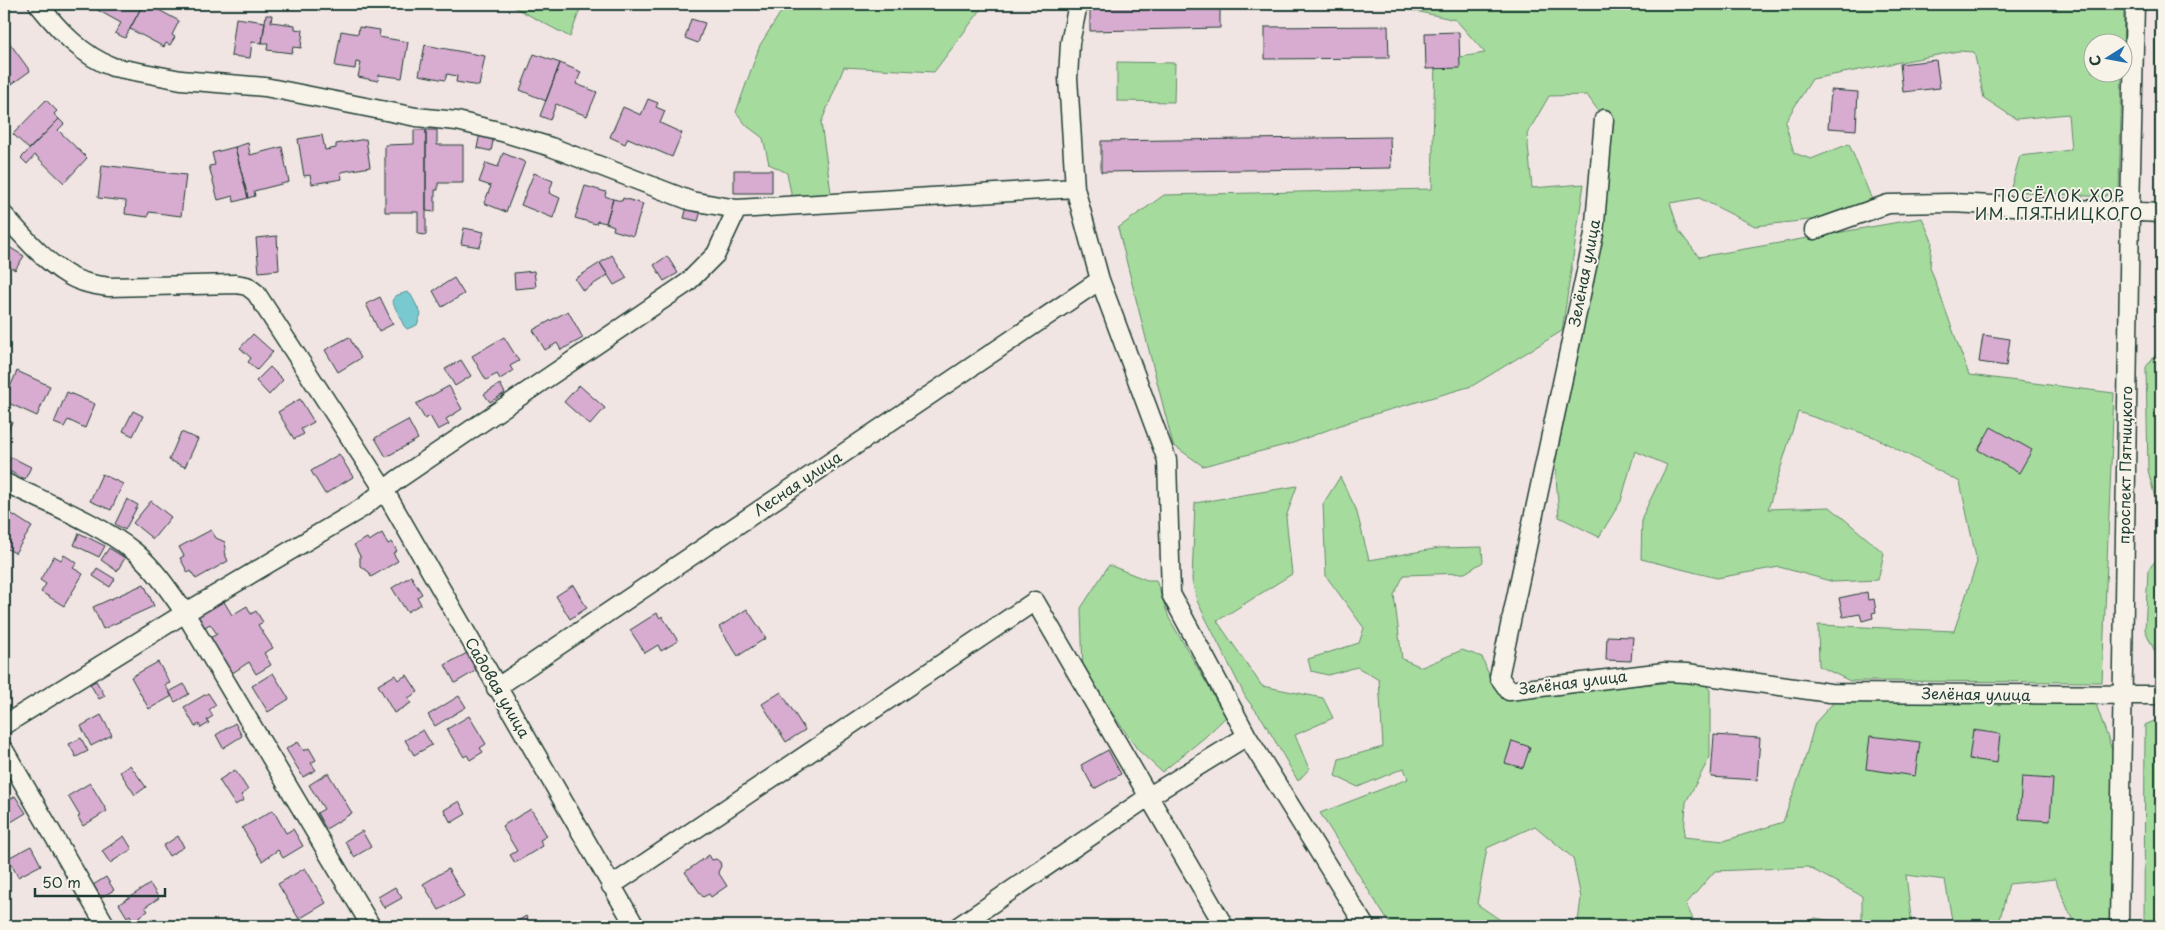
<svg xmlns="http://www.w3.org/2000/svg" width="2165" height="930" font-family="'Playpen Sans',sans-serif">
<style>
.green{fill:#a6db9e;stroke:#628c69}
.water{fill:#79cad0;stroke:#559292}
.building{fill:#d7acd0;stroke:#1f3d34}
.lines{fill:none;stroke-linecap:round;stroke-linejoin:round}
.street-casing{stroke:#1f3d34;stroke-width:21}
.street{stroke:#f7f3e8;stroke-width:18}
.labels{text-anchor:middle;stroke-width:4;stroke-linejoin:round;paint-order:stroke}
.street-label{font-size:15px;fill:#1f3d34;stroke:#f7f3e8}
.neighbourhood-label{font-size:16px;letter-spacing:1px;fill:#1f3d34;stroke:#f7f3e8}
</style>
<rect width="100%" height="100%" fill="#f1e5e3"/>
<filter id="ink" filterUnits="userSpaceOnUse"><feTurbulence type="fractalNoise" baseFrequency=".02" numOctaves="2"/><feDisplacementMap in="SourceGraphic" scale="10" xChannelSelector="R" yChannelSelector="G"/><feConvolveMatrix kernelMatrix="1 2 1 2 8 2 1 2 1" color-interpolation-filters="sRGB"/></filter>
<g filter="url(#ink)">
<path class="green" d="M508 4H582L570 37Z
M786 4H981L980 11 934 72 844 67 821 123 832 199 792 198 787 173 769 164 763 138 747 126 736 112 760 45Z
M1384 4H2124L2123 58 2122 42H2092V72L2122 73 2119 189 2103 197 2010 191 2020 156 2071 150 2068 114 2016 119 1984 98 1974 52 1958 51 1812 79 1785 122 1794 153 1811 159 1849 144 1873 202 1818 219 1755 226 1699 198 1670 203 1679 231 1699 257 1922 218 1932 241 1930 267 1969 375 2114 393 2102 682 1850 681 1819 666 1818 625 1954 631 1977 562 1960 482 1874 437 1798 412 1768 509 1830 507 1884 553 1878 580 1834 582 1779 567 1717 578 1641 559 1642 517 1667 465 1635 451 1621 501 1599 537 1559 517 1555 463 1598 259 1612 130 1587 95 1549 96 1527 134 1532 188 1584 184 1562 331 1472 386 1354 420 1293 443 1203 466 1173 445 1118 228 1164 195 1432 189 1435 61 1485 53 1456 20Z
M2155 4H2161V181L2155 161Z
M1117 62 1175 63 1174 102 1117 101Z
M2161 348V512L2157 506 2148 470 2146 367Z
M1340 477 1356 509 1369 560 1440 548 1482 547 1483 562 1465 573 1404 575 1394 595 1402 659 1422 667 1462 650 1482 657 1490 678 1505 697 1674 682 1703 681 1710 690V757L1686 802 1684 837 1724 841 1783 822 1802 769 1815 723 1834 702 2096 704 2113 753 2111 926H2075L2055 879 2009 884 1998 926H1953L1945 880 1906 875 1912 926H1803L1815 918 1862 926V896L1808 867 1715 871 1686 904 1696 926H1570L1578 922 1581 898 1573 858 1535 826 1487 848 1477 904 1509 926H1391L1320 813 1408 779 1404 768 1358 787 1335 776 1339 759 1383 747 1379 680 1357 667 1328 675 1311 671 1308 659 1359 643 1364 628 1326 576 1323 504Z
M1297 486 1286 517 1292 574 1217 621 1262 686 1323 698 1333 718 1295 735 1309 769 1298 781 1263 720 1246 698 1197 601 1192 580 1195 503Z
M2161 554V657L2156 654 2145 630 2148 570Z
M1109 565 1147 580H1156L1169 618 1226 717 1204 738 1162 772 1138 750 1083 672 1081 608Z
M2161 718V926H2144L2145 725Z"/>
<path class="water" d="M407 292 411 295 421 314 417 325 407 329 404 326 392 301 395 296Z"/>
<path class="building" d="M96 4H143L125 38 115 33 121 23 94 8Z
M143 4H148L179 21 172 35 175 37 170 45 166 43 164 47 130 29Z
M1090 4H1220V28L1090 31Z
M266 15H272L271 22 295 25V29L303 30 301 48 293 47 292 53 267 50 268 43H262Z
M236 18 265 22 262 43 252 42 250 58 231 56Z
M691 19 705 23 698 43 685 38Z
M1388 26 1389 58 1265 59V27Z
M359 27 380 30 379 37 408 42 402 78 379 75 378 81 358 77 361 63 356 62 355 69 335 66 341 31 358 34Z
M1459 32 1460 68 1426 69 1425 33Z
M6 38 30 71 5 89 4 87V40Z
M425 45 485 56 479 86 456 82 457 76 447 74 445 80 419 75Z
M534 54 560 63 546 101 520 90Z
M1936 60 1940 88 1903 92 1900 64Z
M560 63 581 72 576 84 597 92 587 116 556 104 550 120 540 116Z
M1831 90 1858 92 1856 130 1828 128Z
M648 99 658 103 656 107 665 111 660 123 682 133 672 157 628 138 625 144 610 137 623 107 641 115Z
M46 100 57 111 54 114 59 119 29 149 13 134Z
M59 119 64 124 58 130 87 158 64 183 35 155 27 164 21 158Z
M414 130H426V235L418 234V212H385V145L414 144Z
M426 130H437V145H463V183H438V190H435V212L426 211Z
M480 133 494 136 491 151 477 148Z
M322 135 325 150 336 148V144L366 139 370 167 341 172 342 179 312 184 310 175 304 176 298 139Z
M1390 137 1391 168 1101 172V141Z
M248 143 250 155 282 147 289 182 254 191 255 196 248 198 235 147Z
M235 147 248 198 234 202 233 196 218 200 209 166 215 165 212 153Z
M503 153 525 162 506 212 484 203 491 186 479 182 486 163 498 167Z
M102 165 186 175 181 216 149 212 148 217 125 214 126 201 98 198Z
M734 170H772V193H734Z
M534 173 553 181 549 193 560 198 553 218 521 205Z
M585 186 606 192 605 196 613 199 606 223 597 221 596 224 575 218Z
M623 198 643 204 633 236 613 230 614 226 606 223 613 199 622 201Z
M687 207 701 211 698 221 684 218Z
M464 228 484 232 480 247 461 244Z
M277 236 279 270 259 272 256 238Z
M4 244 24 256 15 270 4 263Z
M612 255 627 278 614 285 600 263Z
M667 256 678 273 664 281 654 265Z
M600 263 608 275 583 291 575 279Z
M534 271 536 287 515 289 514 273Z
M454 278 464 294 442 307 433 291Z
M380 297 393 324 379 331 366 304Z
M568 311 583 338 561 350 557 343 545 350 533 330Z
M253 334 273 352 257 370 248 362 251 358 240 348Z
M1983 335 2010 339 2006 366 1979 362Z
M349 337 361 358 338 372 325 350Z
M504 337 519 361 510 366 513 371 500 379 497 374 486 380 472 356Z
M461 360 471 376 455 386 445 369Z
M270 367 283 380 269 395 256 381Z
M17 371 50 386 37 416 4 401Z
M500 384 505 393 490 402 484 394Z
M579 385 605 408 590 425 564 402Z
M449 386 462 409 446 419 449 424 438 430 430 416 425 419 416 404Z
M67 392 95 404 85 428 68 420 64 427 54 423Z
M300 399 314 422 301 429 304 434 294 439 278 412Z
M133 411 143 416 133 436 123 431Z
M4 418 12 422 4 439Z
M408 420 418 439 386 457 375 438Z
M1991 427 2032 450 2019 473 1978 450Z
M181 432 198 439 185 467 169 460Z
M339 454 353 477 325 494 311 471Z
M11 457 31 467 25 479 5 469Z
M102 474 123 484 111 510 90 501Z
M127 499 138 505 125 530 115 524Z
M151 501 171 517 153 539 133 523Z
M4 509 32 527 15 553 4 547Z
M211 530 216 538 225 542 226 549 224 552 228 561 196 579 191 571 188 573 180 558 184 556 179 547Z
M79 533 105 546 99 557 74 545Z
M382 533 388 544 392 542 397 551 393 553 398 561 371 577 369 572 360 566V556L354 545 367 538 369 541Z
M109 548 125 558 117 571 101 560Z
M64 555 77 563 73 568 83 574 64 606 41 592 46 584 40 580 54 556 61 560Z
M97 568 115 579 110 587 93 576Z
M411 576 422 594 417 597 421 604 407 612 392 588Z
M144 584 154 606 103 629 93 607Z
M573 585 587 608 570 619 556 596Z
M1867 592 1868 600 1874 599 1876 612 1872 613 1873 618 1862 621 1860 614 1843 617 1839 598Z
M223 600 232 615 247 606 251 614 256 611 263 622 258 625 273 648 264 653 271 665 256 674 249 662 231 674 210 638 217 634 210 624 203 628 196 617Z
M747 609 766 638 738 656 719 627Z
M657 613 660 618 662 616 678 641 661 651 658 645 645 653 630 630Z
M1607 636 1633 637 1631 661 1606 660Z
M467 653 477 670 455 683 445 665Z
M158 662 170 683 165 685 172 696 149 709 131 677Z
M273 673 289 699 268 712 252 686Z
M395 675 398 680 407 675 418 692 408 698 411 703 394 713 378 685Z
M96 681 105 696 99 699 90 684Z
M184 684 189 694 175 702 169 692Z
M781 692 805 730 786 742 762 704Z
M208 693 216 705 209 710 213 716 207 720 209 723 201 728 199 724 195 727 184 707Z
M459 696 466 707 435 726 428 715Z
M101 715 112 735 91 746 81 726Z
M469 716 486 744 480 748 483 752 470 760 467 755 464 757 447 729Z
M235 723 242 736 223 748 216 735Z
M423 730 432 745 414 755 405 740Z
M1973 730 2000 734 1997 763 1969 759Z
M1714 735 1760 738 1757 780 1711 777Z
M1870 736 1920 742 1915 776 1866 769Z
M81 738 88 751 76 757 69 744Z
M1512 741 1530 747 1523 768 1505 763Z
M298 742 304 751 309 748 316 760 311 763 316 770 303 777 286 749Z
M1108 750 1121 774 1094 789 1081 765Z
M130 765 146 787 135 795 120 772Z
M235 770 248 790 241 795 244 800 235 805 219 780Z
M328 773 352 813 326 829 317 813 324 809 309 785Z
M2022 777 2053 779 2050 821 2019 819Z
M90 783 107 811 83 826 78 817 80 816 68 796Z
M15 796 26 813 6 825 4 821V804Z
M459 801 466 814 451 823 444 810Z
M531 809 547 836 540 840 543 846 515 863 510 855 517 851 502 826Z
M273 810 286 833 293 829 303 846 283 858 278 850 262 861 242 828Z
M362 831 371 847 354 857 345 841Z
M124 836 132 849 110 863 102 851Z
M178 836 184 847 169 856 163 846Z
M31 846 41 865 18 877 8 858Z
M709 855 712 860 716 859 720 862 721 866 718 872 727 886 711 897 709 894 703 897 685 872Z
M305 868 326 903 299 919 278 884Z
M448 869 464 896 439 910 423 884Z
M106 877 114 890 100 898 93 885Z
M150 884 159 898 145 907 148 911 133 921 130 915 127 917 119 904Z
M395 887 402 898 384 908 378 897Z
M526 916 531 926H511V925Z
M594 920 598 926H583Z
M716 921 719 926H706Z"/>
<g class="lines">
<g class="street-casing">
<path id="street" d="M38 4C58 29 82 56 113 67L181 80 265 87 416 117 457 121 502 132 551 147 691 201 737 209 1075 188
M1078 4 1070 43 1068 78 1075 188 1100 280 1167 460 1171 594 1247 736 1365 926
M1604 119 1594 234 1499 677 1509 691 1664 672 1687 673 1830 693 2161 695
M4 215C23 236 43 260 68 275 81 283 95 285 109 287L236 284 247 286 256 293 384 490 635 926
M1814 230 1888 204 1951 203 2161 213
M4 482C47 503 99 523 136 553 156 570 170 592 185 613L371 926
M496 688 1100 280
M4 725 185 613 362 508 397 480 687 283 716 254 737 209
M4 750 106 926
M611 886 1035 601 1224 926
M959 926 1148 797 1247 736
M2119 926 2130 211 2135 4"/>
</g>
<use href="#street" class="street"/>
</g>
</g>
<g class="labels">
<g class="street-label">
<text transform="translate(1585 273) rotate(-79)" y="5">Зелёная улица</text>
<text transform="translate(2126 465) rotate(-89)" y="5">проспект Пятницкого</text>
<text transform="translate(798 484) rotate(-34)" y="5">Лесная улица</text>
<text transform="translate(1573 683) rotate(-7)" y="5">Зелёная улица</text>
<text transform="translate(497 688) rotate(60)" y="5">Садовая улица</text>
<text transform="translate(1976 695) rotate(1)" y="5">Зелёная улица</text>
</g>
<g class="neighbourhood-label">
<text x="2059" y="202">ПОСЁЛОК ХОР<tspan x="2059" dy="18">ИМ. ПЯТНИЦКОГО</tspan></text>
</g>
</g>
<rect width="2165" height="930" fill="none" stroke="#f7f3e8" stroke-width="20"/>
<rect x="10" y="10" width="2145" height="910" fill="none" stroke="#1f3d34" stroke-width="2" filter="url(#ink)"/>
<g transform="translate(2108 58) rotate(259)"><circle r="24" fill="#f7f3e8" stroke="#a1aaa0"/>
<path d="M0-4L9 19L0 12L-9 19Z" fill="#1f6fb2"/>
<text y="-8" font-size="14" font-weight="bold" text-anchor="middle" fill="#1f3d34">С</text>
</g>
<path d="M35 888v8h130v-8" fill="none" stroke="#1f3d34" stroke-width="2.5"/>
<text x="42" y="888" font-size="15" fill="#1f3d34" stroke="#f7f3e8" stroke-width="4" paint-order="stroke">50 m</text>
</svg>
